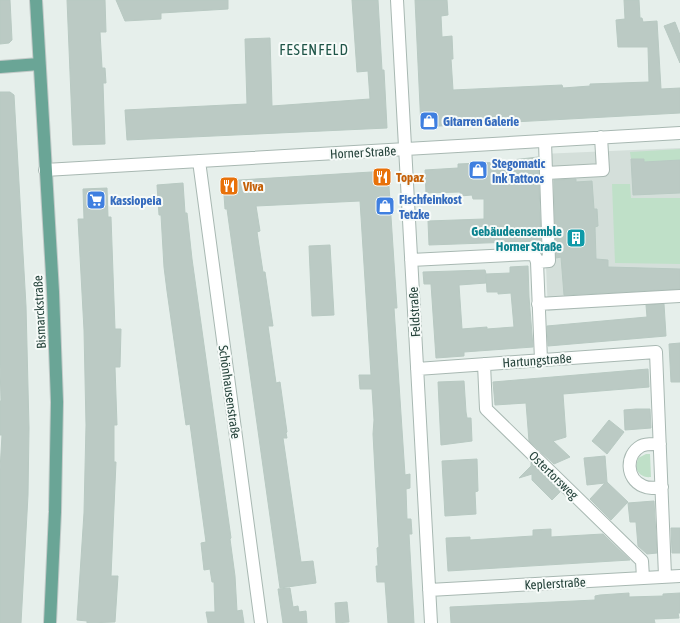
<svg xmlns="http://www.w3.org/2000/svg" width="680" height="623" font-family="'Asap Condensed',sans-serif">
<style>
.built{fill:#d4dfda}
.green{fill:#bfe0c8}
.building{fill:#bbcac4;stroke:#b8c9c2;fill-rule:evenodd}
.lines{fill:none;stroke-linecap:round;stroke-linejoin:round}
.minor-casing{stroke:#a8b8b2;stroke-width:14}
.major-casing{stroke:#c2cac8;stroke-width:14}
.minor{stroke:#fff;stroke-width:12}
.major{stroke:#6aa596;stroke-width:12}
.labels{text-anchor:middle;stroke-width:4;stroke-linejoin:round;paint-order:stroke}
.shop-label{font-size:13px;font-weight:bold;fill:#366cbe;stroke:#f7fbf9;text-anchor:start}
.street-label{font-size:13px;fill:#24423a;stroke:#f7fbf9}
.food-label{font-size:13px;font-weight:bold;fill:#c56008;stroke:#f7fbf9;text-anchor:start}
.culture-label{font-size:13px;font-weight:bold;fill:#0d838f;stroke:#f7fbf9;text-anchor:end}
.quarter-label{font-size:15px;letter-spacing:1px;fill:#1f5548;stroke:#f7fbf9}
</style>
<rect width="100%" height="100%" fill="#e6efeb"/>
<path class="built" d="M680 148V301L548 311 541 154Z"/>
<path class="green" d="M680 149V160L644 162 643 159H631L630 152Z
M612 184H630L631 198H680V264L615 263Z
M646 454H650L651 477C643 478 638 474 636 467L638 458Z"/>
<path class="building" d="M0 0H10L12 40 9 43 0 44Z
M67 0H105L106 32H100L102 68H105L106 83H103L105 144 73 145Z
M116 0H228V9L161 13V19L125 21Z
M352 0H378L382 70H384L387 128 127 140 125 110 247 104 245 39 270 38 272 106 370 99 368 71 357 72Z
M415 0H447L448 15 441 16 442 37 452 36 453 59H451L453 90 562 85 563 88 590 86V84L649 82 648 47H618L616 20 625 19 624 0H639L640 18H642L643 22 657 21 661 89 680 88V113L421 127Z
M675 22 680 35V63L664 26Z
M0 92H10L14 95 26 306 29 428 28 495 21 623H0V470L2 435H0V401H1L0 364Z
M538 157 541 241 429 245 428 221 484 219V199H473L472 195 460 196V192L426 193 425 170 458 168V164L503 162V161Z
M631 159H644V162L680 160V193L633 195Z
M388 171 397 308H394L405 475 410 474V488L406 489 407 519H411L412 534H409L414 623H388L385 582H377L376 566H378L377 548 379 547 373 434 374 420 372 389H360L359 375H371L360 201 256 206 260 231 257 232 263 272H265L273 326H268L276 383 280 382 287 432 286 433 287 438H283L301 562 313 561 316 583 280 588 227 209H225L223 181Z
M576 179V182L592 181 594 209H597L598 226 595 227 596 259 608 260V267L680 269V289L564 295 561 257 556 258 554 180Z
M183 183 185 213H187L192 259 231 538 230 539 235 576 237 611 242 610 244 623H208L206 612H215L214 582H212L210 569 204 570 201 543 206 542 190 424 186 425 167 291 164 267 161 215H159L157 185Z
M107 188 108 217H111L115 329H121L120 367H115L117 425H114V462H116L111 576H118L115 622 87 623V621L77 620 84 513 86 425 84 330 78 219H84L83 189Z
M330 245 334 315 312 316 309 246Z
M528 266 529 297 533 347 464 352V356L436 358 431 284H424L423 272 485 270 486 274 510 273V267ZM486 275 487 292H498V294L511 293 514 327 487 329V327L462 329 459 285 486 283Z
M664 304 666 336 548 346 547 326 647 317 646 305Z
M680 343V382H671L669 344Z
M648 369 649 387 563 394 566 437 553 441 570 457 554 464 529 441 526 403 495 405 493 382Z
M464 381 466 412 467 418H471L472 441 441 445 438 382Z
M636 409H650L651 428 625 430 624 410Z
M609 420 624 432 607 454 592 441Z
M605 456 607 482 628 502 611 520 590 499 605 483 587 485 584 458Z
M477 459 478 491 475 492 476 514 445 516 442 461Z
M531 463 560 492 552 500 532 480V474L519 478 531 466Z
M654 501 657 553 647 554 638 546 636 522H630L628 503Z
M671 528H680V553H672Z
M551 529V537L603 534 630 560 448 571 446 538 470 537V540L533 536V530Z
M290 588 293 607 298 606 299 612 306 611 307 623H283L278 589Z
M629 593V597L663 596V594L680 593V613H678L679 618 654 619 655 623H451L450 607 595 600V596L600 595Z
M347 602 349 622 336 623 335 603Z"/>
<g class="lines">
<g class="minor-casing">
<path id="minor" d="M397 0 431 623
M545 141 546 173 603 170 601 137
M199 161 261 623
M45 170 680 133
M411 260 530 254 535 256 537 262 541 360
M537 262 549 261 546 173
M538 304 680 296
M484 364 486 409 642 561 643 578
M417 369 656 352 665 576
M660 444C654 444 647 443 641 446 625 455 626 479 643 486 649 489 655 488 662 487
M429 590 680 576"/>
</g>
<g class="major-casing">
<path id="major" d="M36 0 53 292 57 402 55 512 50 623
M0 67 39 64"/>
</g>
<use href="#minor" class="minor"/>
<use href="#major" class="major"/>
</g>
<defs>
<g id="shop-square" transform="scale(1)"><rect x="-9" y="-9" width="18" height="18" rx="4" fill="#3f7fe0" stroke="#f7fbf9"/><path d="M-5-2.5h2.3a2.7 3.5 0 0 1 5.4 0H5L5.5 6h-11ZM-1.5-2.5h3a1.5 2.3 0 0 0-3 0Z" fill="#fff"/></g>
<g id="restaurant-square" transform="scale(1)"><rect x="-9" y="-9" width="18" height="18" rx="4" fill="#e8710a" stroke="#f7fbf9"/><path d="M-5-6h1v4h1v-4h1v4h1v-4h1v5L-1.5 .5V6h-2V.5L-5-1ZM5-6V6H3V1.5H1.5Q1.5-4 5-6Z" fill="#fff"/></g>
<g id="supermarket-square" transform="scale(1)"><rect x="-9" y="-9" width="18" height="18" rx="4" fill="#3f7fe0" stroke="#f7fbf9"/><path d="M-6-5.5h2.5l.6 2H6L4.5 2H-2.5L-4.4-4H-6ZM-1.5 3.2a1.3 1.3 0 1 0 .1 0ZM3 3.2a1.3 1.3 0 1 0 .1 0Z" fill="#fff"/></g>
<g id="building-square" transform="scale(1)"><rect x="-9" y="-9" width="18" height="18" rx="4" fill="#0f9aa8" stroke="#f7fbf9"/><path d="M-4-6H4V6H1V3H-1V6H-4ZM-2.5-4.3h1.7v1.8h-1.7ZM.8-4.3h1.7v1.8H.8ZM-2.5-1h1.7V.8h-1.7ZM.8-1h1.7V.8H.8Z" fill="#fff"/></g>
</defs>
<g fill-rule="evenodd">
<use href="#shop-square" x="429" y="121"/>
<use href="#shop-square" x="478" y="170"/>
<use href="#restaurant-square" x="382" y="177"/>
<use href="#restaurant-square" x="229" y="186"/>
<use href="#supermarket-square" x="96" y="200"/>
<use href="#shop-square" x="385" y="206"/>
<use href="#building-square" x="576" y="238"/>
</g>
<g class="labels">
<g class="shop-label">
<text x="443" y="126">Gitarren Galerie</text>
<text x="492" y="168">Stegomatic<tspan x="492" dy="15">Ink Tattoos</tspan></text>
<text x="399" y="204">Fischfeinkost<tspan x="399" dy="15">Tetzke</tspan></text>
<text x="110" y="205">Kassiopeia</text>
</g>
<g class="street-label">
<text transform="translate(363 152) rotate(-3)" y="5">Horner Straße</text>
<text transform="translate(39 312) rotate(-93)" y="5">Bismarckstraße</text>
<text transform="translate(414 312) rotate(-93)" y="5">Feldstraße</text>
<text transform="translate(537 360) rotate(-4)" y="5">Hartungstraße</text>
<text transform="translate(230 392) rotate(82)" y="5">Schönhausenstraße</text>
<text transform="translate(554 475) rotate(44)" y="5">Ostertorsweg</text>
<text transform="translate(555 583) rotate(-3)" y="5">Keplerstraße</text>
</g>
<g class="food-label">
<text x="396" y="182">Topaz</text>
<text x="243" y="191">Viva</text>
</g>
<g class="culture-label">
<text x="562" y="236">Gebäudeensemble<tspan x="562" dy="15">Horner Straße</tspan></text>
</g>
<g class="quarter-label">
<text x="314" y="55">FESENFELD</text>
</g>
</g>
</svg>
